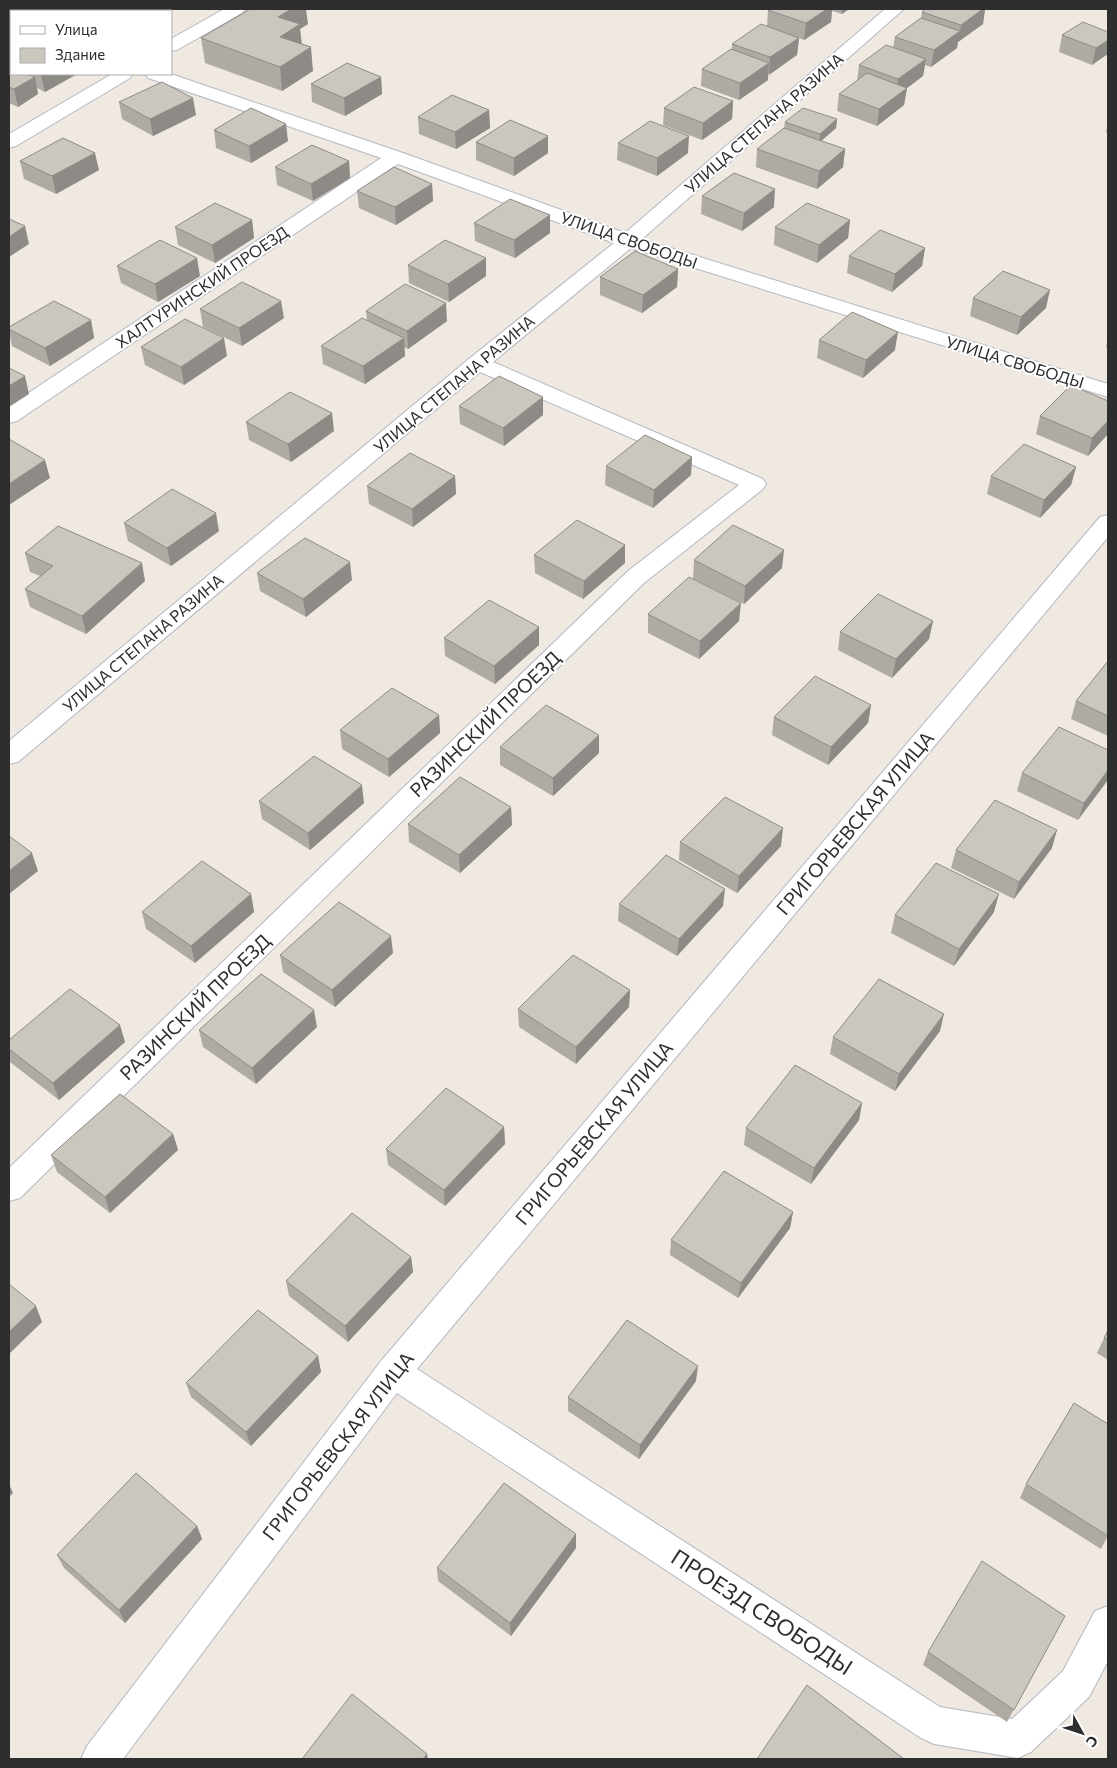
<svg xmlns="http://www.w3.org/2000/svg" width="1117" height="1768" font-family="Commissioner,sans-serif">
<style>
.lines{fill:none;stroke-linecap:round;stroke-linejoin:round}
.minor-casing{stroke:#b4b7c1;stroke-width:2}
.minor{fill:#fff;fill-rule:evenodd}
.wall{fill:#afaba4}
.shaded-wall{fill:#8e8b86}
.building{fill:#cbc7bf;stroke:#8e8b86}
.labels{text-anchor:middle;stroke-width:4;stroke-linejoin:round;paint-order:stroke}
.far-street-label{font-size:16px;fill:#2e2e2e;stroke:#fff}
.street-label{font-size:19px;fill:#2e2e2e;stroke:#fff}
.near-street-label{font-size:22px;fill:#2e2e2e;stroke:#fff}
</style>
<rect width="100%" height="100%" fill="#efe9e1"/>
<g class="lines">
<g class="minor-casing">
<path id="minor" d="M21 9H42L40 11H20Z
M224 9H245L242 13 177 50 171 51V39Z
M885 9H904L642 239 1108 384V397L631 248 493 362 763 479 766 484 763 489 644 583 20 1198 9 1201V1168L628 571 739 485 480 372 18 762 9 764V741L470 358 614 243 398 164 17 421 9 423V406L381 158 148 78 145 74H171L403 153 625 233Z
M9 14H11V25H9Z
M112 74H133L130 78 16 146 9 148V134Z
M1108 515V537L417 1369 940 1707 1012 1719 1063 1671 1095 1611 1108 1606V1661L1089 1697 1031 1752 1018 1758 934 1744 921 1738 397 1393 123 1759H81L87 1746 381 1361 1100 517Z"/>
</g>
<use href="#minor" class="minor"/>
</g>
<path class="wall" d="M142 9H162L157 11H149Z
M770 9H849L842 14 832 11 831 22 804 40 799 38 797 55 768 74V80L739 100 701 86 702 69 732 49V44L767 27 768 10Z
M926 9H985L983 24 958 42 957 48 931 67 925 65 923 76 907 88 904 105 877 126 837 111 839 94 857 81 859 65 893 48 895 37 921 18 922 12Z
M9 24 11 25V74H77L45 92 37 88 38 94 18 107 9 103Z
M308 24 300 29 302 44 313 71 282 91 205 63 201 38Z
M1108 32 1092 65 1059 52 1062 35Z
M381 77 382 94 345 116 312 102 311 84Z
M733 101 732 119 702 140 663 125 664 108Z
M119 102 196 115 153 136 122 119Z
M489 110 490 128 456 149 419 134 418 117Z
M837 119 836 128 821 141 845 149 843 167 817 189 756 167 757 149 784 128 785 122Z
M1108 123V133L1106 132Z
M214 130 288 141 251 163 216 148Z
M476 142 548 153 514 176 476 160Z
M618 143 688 153 657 176 617 160Z
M20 161 99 170 56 194 24 179Z
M349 161 350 178 313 201 277 185 275 167Z
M432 184 433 201 396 225 359 208 357 191Z
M702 196 774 207 742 231 701 214Z
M550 215V233L515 258 475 241 474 223Z
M252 220 254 238 215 263 178 245 175 227Z
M850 220 848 238 817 263 774 245 775 227Z
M925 248 922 266 892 292 847 273 849 256Z
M486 258V276L449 302 409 283 408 265Z
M117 266 200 276 158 302 121 283Z
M678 269 677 287 642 313 600 295V277Z
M973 298 1046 308 1017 335 970 316Z
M200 309 284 318 242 346 203 327Z
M366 311 447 321 408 349 404 347 405 356 365 384 323 364 321 346 367 320Z
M91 320 94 338 50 366 12 346 9 332V327Z
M1108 336V348L1106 347Z
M819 340 895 350 863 378 817 358Z
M141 347 227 356 184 385 145 365Z
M1108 401V434L1088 456 1036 434 1040 416Z
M459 406 543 415 504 446 460 424Z
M246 422 334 431 291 462 249 440Z
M692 457 691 475 653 508 605 485 606 466Z
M1076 467 1071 485 1040 518 987 494 991 476Z
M455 476 456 494 413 527 369 504 367 486Z
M124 523 219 531 171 566 128 541Z
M625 545V563L583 599 535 573 534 555Z
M25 553 145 581 86 634 30 607 25 589 40 576 30 572Z
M694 560 782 568 744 604 693 579Z
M257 573 352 580 306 617 260 591Z
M648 614 739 621 699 659 648 633Z
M933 621 929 639 892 678 838 650 840 632Z
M539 627V645L495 684 445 656 444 638Z
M1108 661V736L1071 719 1076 701Z
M871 705 868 723 828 765 772 735 774 717Z
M439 715 440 733 389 777 342 749 340 730Z
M500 747 599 753 553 796 500 765Z
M1108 750 1078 820 1017 791 1022 773Z
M259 801 364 803 310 850 262 819Z
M511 807 512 825 460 873 409 842 408 824Z
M680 842 781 846 737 893 679 860Z
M1052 848 1014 899 951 868 956 850Z
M251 894 254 912 195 963 146 929 142 912Z
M619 904 723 906 677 956 618 921Z
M994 912 954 966 891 933 895 915Z
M393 953 335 1007 283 972 280 955Z
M630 990 629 1007 576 1064 519 1027 518 1009Z
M317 1027 256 1084 203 1047 199 1030Z
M940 1031 895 1091 830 1054 833 1037Z
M9 1040 125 1042 59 1100 10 1062 9 1059Z
M862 1103 859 1120 811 1184 744 1145 746 1128Z
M504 1127 505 1144 445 1206 388 1165 386 1149Z
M173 1134 178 1150 110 1213 57 1172 51 1155Z
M793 1212 790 1228 738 1298 670 1255 671 1240Z
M411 1257 413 1272 348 1342 289 1296 286 1281Z
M1108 1330V1360L1097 1353Z
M318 1356 321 1372 251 1446 191 1397 186 1383Z
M696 1381 639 1459 568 1411V1397Z
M1026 1484 1108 1536 1101 1549 1020 1498Z
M197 1526 202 1539 125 1623 64 1568 57 1555Z
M576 1534V1548L511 1636 438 1581 437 1568Z
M1065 1616 1007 1722 923 1665 928 1652Z"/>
<path class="shaded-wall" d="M154 9H162L157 11H154Z
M291 9H306L308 24 300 29 302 49 283 61 278 17Z
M827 9H832L831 22 804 40 806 23Z
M842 9H849L842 14Z
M983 9H985L983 24 958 42 957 48 931 67 934 50 960 31 961 25Z
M799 38 797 55 769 75 770 57Z
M1108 40V54L1092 65 1096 48Z
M311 47 313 71 282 91 280 67Z
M926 59 923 76 907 88 904 105 877 126 879 109 896 96 898 79Z
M769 63 768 80 739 100 740 83Z
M43 74H77L45 92 41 75Z
M35 77 38 94 18 107 14 89Z
M381 77 382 94 345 116 344 98Z
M193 98 196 115 153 136 150 119Z
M733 101 732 119 702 140 703 123Z
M489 110 490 128 456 149 455 132Z
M837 119 836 128 819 143 820 134Z
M286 124 288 141 251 163 249 146Z
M548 136V153L514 176V158Z
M689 136 688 153 657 176V158Z
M845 149 843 167 817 189 819 171Z
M95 153 99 170 56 194 52 176Z
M349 161 350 178 313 201 311 184Z
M432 184 433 201 396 225 395 207Z
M775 189 774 207 742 231 744 213Z
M550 215V233L515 258 514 240Z
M252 220 254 238 215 263 212 245Z
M850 220 848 238 817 263 819 245Z
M25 226 29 244 9 257V237Z
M925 248 922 266 892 292 895 274Z
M197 258 200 276 158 302 155 284Z
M486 258V276L449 302 448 284Z
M678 269 677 287 642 313 643 295Z
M1050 290 1046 308 1017 335 1021 317Z
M281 301 284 318 242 346 239 328Z
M446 303 447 321 408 349 407 331Z
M91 320 94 338 50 366 45 348Z
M898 332 895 350 863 378 866 360Z
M224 338 227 356 184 385 181 367Z
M404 338 405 356 365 384 363 366Z
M25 376 29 394 9 407V386Z
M543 397V415L504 446 503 428Z
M332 413 334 431 291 462 288 444Z
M1108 421V434L1088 456 1092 438Z
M692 457 691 475 653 508 654 490Z
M45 460 50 478 9 505V484Z
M1076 467 1071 485 1040 518 1044 500Z
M455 476 456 494 413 527 412 509Z
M216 513 219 531 171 566 167 548Z
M625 545V563L583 599 584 581Z
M784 550 782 568 744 604 745 586Z
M350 562 352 580 306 617 303 599Z
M142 563 145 581 86 634 82 616Z
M741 603 739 621 699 659 700 641Z
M933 621 929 639 892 678 896 659Z
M539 627V645L495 684 494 666Z
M871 705 868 723 828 765 831 747Z
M439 715 440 733 389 777 388 759Z
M599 735V753L553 796V778Z
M1108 770V780L1078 820 1084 803Z
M362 785 364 803 310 850 308 833Z
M511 807 512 825 460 873 459 855Z
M783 828 781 846 737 893 739 876Z
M1057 830 1052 848 1014 899 1019 882Z
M32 853 38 871 9 894V871Z
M725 889 723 906 677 956 679 939Z
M251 894 254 912 195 963 191 946Z
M999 894 994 912 954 966 959 949Z
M391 936 393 953 335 1007 332 990Z
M630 990 629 1007 576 1064V1047Z
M314 1010 317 1027 256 1084 252 1068Z
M944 1014 940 1031 895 1091 899 1074Z
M120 1025 125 1042 59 1100 53 1083Z
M862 1103 859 1120 811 1184 814 1168Z
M504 1127 505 1144 445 1206 444 1190Z
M173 1134 178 1150 110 1213 105 1197Z
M793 1212 790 1228 738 1298 741 1283Z
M411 1257 413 1272 348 1342 345 1326Z
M36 1306 42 1322 9 1354V1332Z
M318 1356 321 1372 251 1446 246 1432Z
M698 1366 696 1381 639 1459 640 1445Z
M9 1484 13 1493 9 1497Z
M197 1526 202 1539 125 1623 119 1610Z
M576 1534V1548L511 1636 510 1623Z
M427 1754 428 1759H423Z"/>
<path class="building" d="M250 9H291L278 17 300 24 280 37 311 47 280 67 201 38Z
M770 9H827L806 23 768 10Z
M926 9H983L961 25 922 12Z
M921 18 960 31 934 50 895 37Z
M1083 22 1108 32V40L1096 48 1062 35Z
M9 24 11 25V59L9 58Z
M761 24 799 38 770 57 732 44Z
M886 45 926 59 898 79 859 65Z
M731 49 769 63 740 83 702 69Z
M347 63 381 77 344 98 311 84Z
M9 67 11 68V74H26L35 77 14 89 9 87Z
M867 73 907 88 879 109 839 94Z
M162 82 193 98 150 119 119 102Z
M694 87 733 101 703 123 664 108Z
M452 95 489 110 455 132 418 117Z
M251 108 286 124 249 146 214 130Z
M803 108 837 119 820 134 785 122Z
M510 120 548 136 514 158 476 142Z
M650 121 689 136 657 158 618 143Z
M784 128 845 149 819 171 757 149Z
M63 138 95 153 52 176 20 161Z
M312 145 349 161 311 184 275 167Z
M394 167 432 184 395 207 357 191Z
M734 173 775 189 744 213 702 196Z
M510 199 550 215 514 240 474 223Z
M215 203 252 220 212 245 175 227Z
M807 203 850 220 819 245 775 227Z
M9 219 25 226 9 237Z
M880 230 925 248 895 274 849 256Z
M160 240 197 258 155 284 117 266Z
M445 240 486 258 448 284 408 265Z
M635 251 678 269 643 295 600 277Z
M1003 271 1050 290 1021 317 973 298Z
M242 282 281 301 239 328 200 309Z
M405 284 446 303 407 331 366 311Z
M54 301 91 320 45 348 9 329V327Z
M852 312 898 332 866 360 819 340Z
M362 318 404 338 363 366 321 346Z
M185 319 224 338 181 367 141 347Z
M9 368 25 376 9 386Z
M499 376 543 397 503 428 459 406Z
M1071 385 1108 401V421L1092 438 1040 416Z
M290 392 332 413 288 444 246 422Z
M645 435 692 457 654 490 606 466Z
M9 439 45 460 9 484Z
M1024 444 1076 467 1044 500 991 476Z
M410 453 455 476 412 509 367 486Z
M172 489 216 513 167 548 124 523Z
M577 520 625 545 584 581 534 555Z
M733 525 784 550 745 586 694 560Z
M58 526 142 563 82 616 25 589 53 566 25 553Z
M305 538 350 562 303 599 257 573Z
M689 577 741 603 700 641 648 614Z
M878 594 933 621 896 659 840 632Z
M489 600 539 627 494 666 444 638Z
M1108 661V716L1076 701Z
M815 676 871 705 831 747 774 717Z
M392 688 439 715 388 759 340 730Z
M546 705 599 735 553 778 500 747Z
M1059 727 1108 750V770L1084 803 1022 773Z
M314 756 362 785 308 833 259 801Z
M460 777 511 807 459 855 408 824Z
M725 797 783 828 739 876 680 842Z
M995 800 1057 830 1019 882 956 850Z
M9 836 32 853 9 871Z
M666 855 725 889 679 939 619 904Z
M202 861 251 894 191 946 142 912Z
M936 863 999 894 959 949 895 915Z
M339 902 391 936 332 990 280 955Z
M573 955 630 990 576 1047 518 1009Z
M261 974 314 1010 252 1068 199 1030Z
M879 979 944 1014 899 1074 833 1037Z
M70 989 120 1025 53 1083 9 1049V1040Z
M795 1065 862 1103 814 1168 746 1128Z
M446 1088 504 1127 444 1190 386 1149Z
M120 1094 173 1134 105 1197 51 1155Z
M724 1171 793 1212 741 1283 671 1240Z
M352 1213 411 1257 345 1326 286 1281Z
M9 1284 36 1306 9 1332Z
M258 1310 318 1356 246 1432 186 1383Z
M627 1320 698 1366 640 1445 568 1397Z
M1108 1330V1340L1104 1338Z
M1074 1403 1108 1424V1536L1026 1484Z
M136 1473 197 1526 119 1610 57 1555Z
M504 1483 576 1534 510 1623 437 1568Z
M982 1561 1065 1616 1014 1710 928 1652Z
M807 1685 904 1759H757Z
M352 1694 427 1754 423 1759H302Z"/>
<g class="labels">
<g class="far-street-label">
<text transform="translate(764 123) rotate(-41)" y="6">УЛИЦА СТЕПАНА РАЗИНА</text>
<text transform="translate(629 240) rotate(19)" y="6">УЛИЦА СВОБОДЫ</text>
<text transform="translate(202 287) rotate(-34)" y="6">ХАЛТУРИНСКИЙ ПРОЕЗД</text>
<text transform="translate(1015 362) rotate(17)" y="6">УЛИЦА СВОБОДЫ</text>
<text transform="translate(454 384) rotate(-40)" y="6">УЛИЦА СТЕПАНА РАЗИНА</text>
<text transform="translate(143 643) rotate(-40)" y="6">УЛИЦА СТЕПАНА РАЗИНА</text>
</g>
<g class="street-label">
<text transform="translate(485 724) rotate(-44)" y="7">РАЗИНСКИЙ ПРОЕЗД</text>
<text transform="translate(855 823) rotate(-50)" y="7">ГРИГОРЬЕВСКАЯ УЛИЦА</text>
<text transform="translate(195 1007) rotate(-44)" y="7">РАЗИНСКИЙ ПРОЕЗД</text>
<text transform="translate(594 1133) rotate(-50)" y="7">ГРИГОРЬЕВСКАЯ УЛИЦА</text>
<text transform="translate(338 1446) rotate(-52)" y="7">ГРИГОРЬЕВСКАЯ УЛИЦА</text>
</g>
<g class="near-street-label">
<text transform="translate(762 1612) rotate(33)" y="8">ПРОЕЗД СВОБОДЫ</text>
</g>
</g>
<rect width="1117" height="1768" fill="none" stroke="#2e2e2e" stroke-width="20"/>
<rect x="10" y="10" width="162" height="65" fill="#ffffff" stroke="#ababab"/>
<rect x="20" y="26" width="25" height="8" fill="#ffffff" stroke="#ababab"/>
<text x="55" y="35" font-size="15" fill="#2e2e2e">Улица</text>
<rect x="20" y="48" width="25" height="15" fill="#cbc7bf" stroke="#ababab"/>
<text x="55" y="60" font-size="15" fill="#2e2e2e">Здание</text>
<g transform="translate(1082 1733) rotate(130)" stroke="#ffffff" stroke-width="4" paint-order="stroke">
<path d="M0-4L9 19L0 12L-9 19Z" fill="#2e2e2e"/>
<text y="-8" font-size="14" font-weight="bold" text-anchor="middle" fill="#2e2e2e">С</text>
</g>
</svg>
